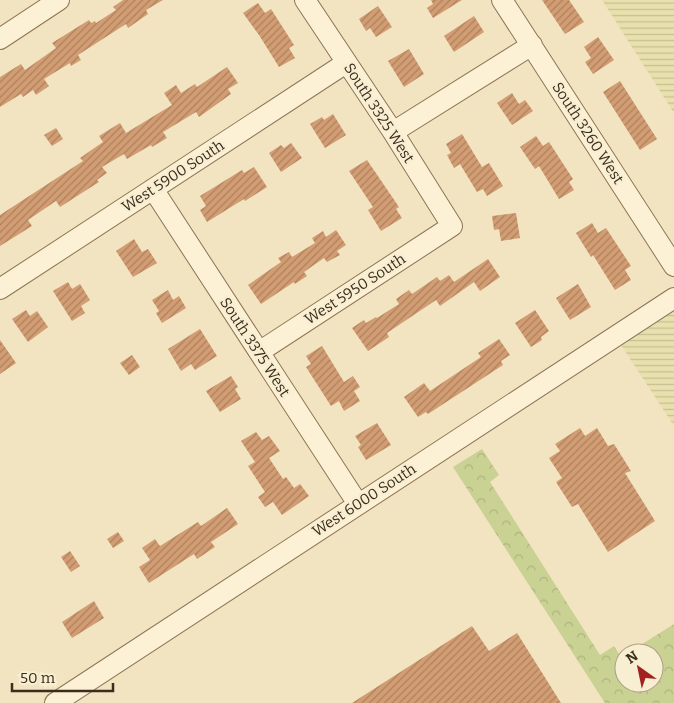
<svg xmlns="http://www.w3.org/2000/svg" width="674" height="703" font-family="Bitter,serif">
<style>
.farmland{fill:url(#farmland-rules)}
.park{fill:url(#park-crowns)}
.building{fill:url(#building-hatch)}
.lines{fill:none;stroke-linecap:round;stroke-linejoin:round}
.minor-casing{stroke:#8d7456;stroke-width:22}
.minor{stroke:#fcf1d5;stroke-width:20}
.labels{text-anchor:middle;stroke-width:5;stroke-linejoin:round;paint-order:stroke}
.street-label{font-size:15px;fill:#3b2c1c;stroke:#f8eed1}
</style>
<defs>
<pattern id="farmland-rules" width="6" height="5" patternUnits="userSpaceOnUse" patternTransform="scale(1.25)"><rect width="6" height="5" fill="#e8e0ad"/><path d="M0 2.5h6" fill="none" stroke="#c8c094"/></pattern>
<pattern id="park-crowns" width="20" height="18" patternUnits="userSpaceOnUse" patternTransform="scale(1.25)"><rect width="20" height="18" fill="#c9d193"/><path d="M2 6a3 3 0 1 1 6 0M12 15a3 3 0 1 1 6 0" fill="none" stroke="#aeb47e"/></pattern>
<pattern id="building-hatch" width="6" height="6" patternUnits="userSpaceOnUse" patternTransform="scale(1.25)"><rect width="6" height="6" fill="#d39d73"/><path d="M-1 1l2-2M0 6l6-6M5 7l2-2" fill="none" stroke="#ac805e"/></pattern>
</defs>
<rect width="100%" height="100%" fill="#f2e4c0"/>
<path class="farmland" d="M602 0H674V113Z
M674 310V426L621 345Z"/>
<path class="park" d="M482 449 499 475 490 482 600 655 614 646 621 657 624 656V683H654V653H628L674 624V703H605L453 467Z"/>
<path class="building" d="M123 0H163L146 10 148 14 128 28 126 24 78 55 81 60 71 66 70 63 44 79 49 86 36 95 33 90 23 97 21 94 0 107V77L21 64 25 70 56 48 52 43 89 20 91 23 95 21 96 23 116 10 113 7Z
M431 0H462L433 18 427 8 433 4Z
M542 0H569L584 22 565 34Z
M258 3 265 13 271 9 294 45 289 48 295 58 279 67 259 35 243 13Z
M378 6 392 27 376 37 370 28 366 31 359 19Z
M474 16 484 32 454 52 444 36Z
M598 37 614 60 593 74 585 62 591 58 584 47Z
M409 49 424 74 404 87 388 61Z
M227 67 238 83 228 89 231 94 199 117 196 112 163 132 167 138 152 147 151 145 127 159 124 154 102 167 107 173 97 180 99 182 60 207 56 201 28 220 32 226 0 246V215L83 161 80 158 103 142 99 136 120 123 126 133 172 105 164 93 176 85 181 93 195 84 197 87Z
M620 81 657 139 640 150 603 92Z
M512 93 519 104 525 100 533 111 512 125 497 103Z
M333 114 346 135 325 148 310 124 322 117 324 120Z
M56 128 63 139 52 146 44 135Z
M462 134 482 167 489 163 503 186 487 196 483 189 477 192 460 164 454 168 447 155 451 153 446 144Z
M536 136 543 146 549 142 573 179 569 182 574 190 559 199 539 166 535 169 520 147Z
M291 143 302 158 281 172 269 153 281 145 284 148Z
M367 160 399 207 396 209 402 218 381 231 368 210 373 207 349 171Z
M254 167 267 187 245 201 244 199 207 222 200 210 206 206 200 196 242 170 244 173Z
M516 213 520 238 501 241 499 229 494 230 492 216Z
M592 223 598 233 606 228 631 266 625 270 631 280 615 290 593 255 591 257 576 233Z
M336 230 346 245 337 251 340 255 327 262 324 258 304 272 307 276 295 284 294 282 261 304 248 285 281 262 278 258 289 252 292 257 315 243 312 238 323 231 326 237Z
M134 239 142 252 148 249 157 263 133 277 116 251Z
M488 259 500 277 480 291 474 282 440 306 436 300 387 333 389 337 368 351 352 328 364 320 366 323 376 317 377 318 399 304 396 299 409 290 412 294 437 277 440 281 449 275 454 282Z
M68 282 72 289 80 284 90 300 81 306 85 313 72 321 53 291Z
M578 284 591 307 570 320 556 298Z
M168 290 173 300 179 296 186 308 162 323 156 313 159 311 152 300Z
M26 310 30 316 37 311 48 327 28 342 12 319Z
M535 310 549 331 541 337 542 340 531 347 515 323Z
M200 329 217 356 195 370 191 364 181 371 168 349Z
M499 339 510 355 501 361 503 365 428 414 426 412 418 417 404 397 424 383 430 391 481 357 478 353Z
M0 340 16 363 0 374Z
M322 346 344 382 353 376 360 387 354 391 360 401 344 411 339 401 331 406 306 367 311 364 306 356Z
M132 355 140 367 129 375 120 363Z
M231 376 238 387 235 389 241 399 220 412 206 391Z
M377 423 391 445 366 460 358 447 361 445 355 436Z
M580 428 585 436 597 428 608 446 614 444 631 471 625 473 655 521 608 552 578 504 572 507 556 482 562 478 549 458 560 451 555 444Z
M256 432 262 440 269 436 280 451 269 458 283 479 286 477 294 488 300 484 309 496 282 515 273 502 265 507 258 497 265 492 248 466 255 462 241 441Z
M227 508 238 524 211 542 215 547 197 559 194 554 149 583 139 567 150 560 142 548 155 539 160 546 198 522 201 526Z
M118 532 124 541 113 548 107 539Z
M70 551 80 566 71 572 61 557Z
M94 601 104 618 72 638 62 622Z
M472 626 489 651 517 633 561 703H352Z"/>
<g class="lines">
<g class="minor-casing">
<path id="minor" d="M502 0 674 266
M0 39 59 0
M393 132 532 45
M153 189 358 504
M0 289 346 63
M259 352 452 226 393 132 305 0
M55 703 674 298"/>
</g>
<use href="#minor" class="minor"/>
</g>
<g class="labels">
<g class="street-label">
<text transform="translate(379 113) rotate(57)" y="5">South 3325 West</text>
<text transform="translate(588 133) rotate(57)" y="5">South 3260 West</text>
<text transform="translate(173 176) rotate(-33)" y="5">West 5900 South</text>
<text transform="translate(355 289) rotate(-33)" y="5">West 5950 South</text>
<text transform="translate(255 347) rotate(57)" y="5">South 3375 West</text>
<text transform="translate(364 500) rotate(-33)" y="5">West 6000 South</text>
</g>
</g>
<g transform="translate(639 668) rotate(327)"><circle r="24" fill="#f8eed1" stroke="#aca089"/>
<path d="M0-4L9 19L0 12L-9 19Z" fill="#a12221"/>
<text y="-8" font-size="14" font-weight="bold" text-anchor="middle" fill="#3b2c1c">N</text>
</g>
<path d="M12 683v8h101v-8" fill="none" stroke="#3b2c1c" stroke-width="2.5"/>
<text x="20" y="683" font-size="15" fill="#3b2c1c" stroke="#f8eed1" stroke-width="4" paint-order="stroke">50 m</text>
</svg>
